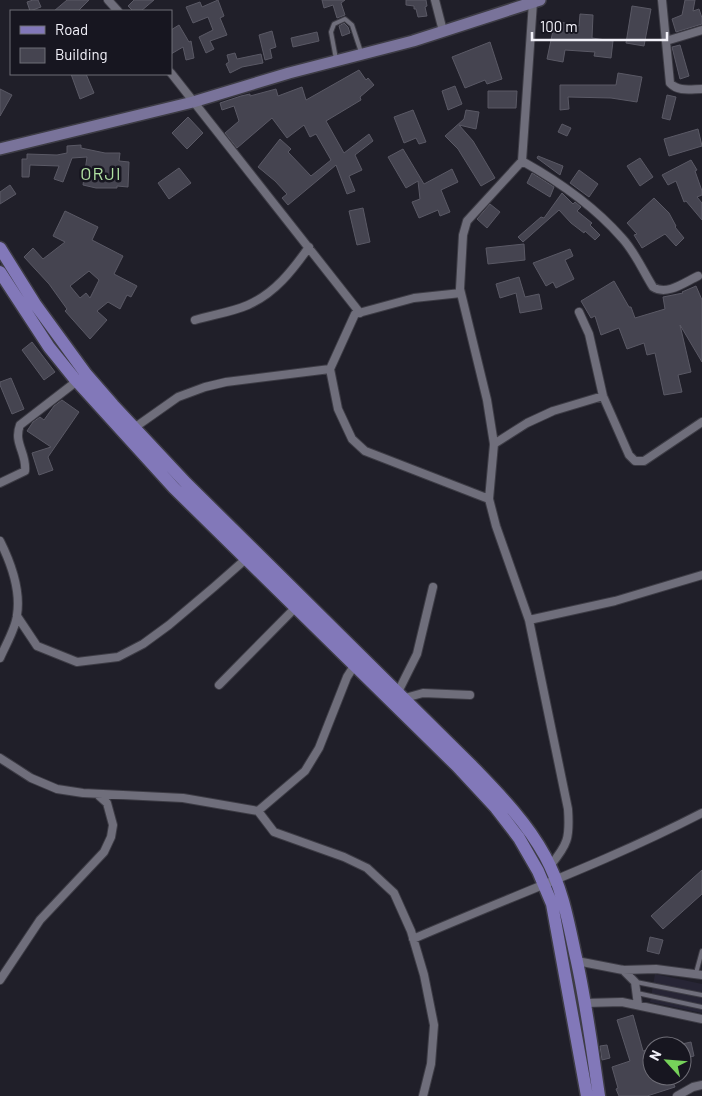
<svg xmlns="http://www.w3.org/2000/svg" width="702" height="1096" font-family="Barlow,sans-serif">
<style>
.built{fill:#272535}
.building{fill:#454450;stroke:#5a5965;fill-rule:evenodd}
.lines{fill:none;stroke-linecap:round;stroke-linejoin:round}
.lane-casing{stroke:#3d3c45;stroke-width:6}
.street-casing{stroke:#3d3c45;stroke-width:10}
.secondary-casing{stroke:#3d3c45;stroke-width:14}
.primary-casing{stroke:#3d3c45;stroke-width:15}
.lane{stroke:#6f6e7b;stroke-width:4}
.street{stroke:#6f6e7b;stroke-width:8}
.secondary{stroke:#79739a;stroke-width:11}
.primary{stroke:#8278b9;stroke-width:12}
.labels{text-anchor:middle;stroke-width:5;stroke-linejoin:round;paint-order:stroke}
.quarter-label{font-size:18px;letter-spacing:1px;fill:#b0e1a2;stroke:#171620}
</style>
<rect width="100%" height="100%" fill="#201f29"/>
<path class="built" d="M655 974 702 984V1013L650 1002Z"/>
<path class="building" d="M33 0H38L41 7 30 11 27 2Z
M67 0H89L78 11H54Z
M134 0H154L141 11H133L128 6Z
M218 0 224 16 220 18 227 35 210 41 214 49 206 53 199 37 213 30 208 17 193 23 186 7 200 2 202 7Z
M322 0H345L341 3 345 15 337 18 333 5 324 8Z
M406 0H426L427 6 425 7 427 16 418 17 416 9H414V6L406 5Z
M685 0H695L693 11 699 9 702 18V24L676 32 672 19 682 15Z
M632 6 651 9 644 46 626 43Z
M580 14 593 15 592 38 613 41 611 58 594 56 595 52 565 50 563 62 547 59 555 21 579 26Z
M344 23 348 27 350 33 342 36 339 26Z
M179 25 189 42 191 41 194 58 186 60 183 47 171 54V30Z
M272 31 276 47 270 49 272 58 265 60 259 35Z
M317 32 319 41 293 47 291 38Z
M490 42 502 79 487 84 485 80 465 88 452 57Z
M680 45 689 76 680 79 672 47Z
M235 53 237 59 261 54 263 63 242 67 230 73 226 64 229 62 227 55Z
M359 70 366 80 368 78 374 85 360 97 361 100 326 121 344 153 369 134 373 141 355 155 362 170 349 176 355 191 347 194 336 165 288 205 282 198 287 194 275 181 258 167 280 139 291 149 288 152 311 176 331 160 316 134 310 137 304 125 287 138 272 118 237 148 225 133 239 121 234 106 222 110 220 103 241 96 250 94V96L276 89 278 96 302 87 306 100Z
M618 73 642 77 637 102 611 98 568 97 569 109 560 110V85H616Z
M71 74H86L94 93 80 99Z
M455 86 462 104 448 110 442 91Z
M0 89 12 95 0 116Z
M488 91H517L516 108H488Z
M667 95 676 97 670 120 662 118Z
M413 110 426 142 419 144 416 138 404 143 394 117Z
M466 110 479 112 476 129 459 125 473 141 495 178 481 186 458 149 445 136 464 119Z
M188 117 203 133 187 149 172 133Z
M562 124 571 128 567 136 558 132Z
M698 129 702 146 669 156 664 139Z
M81 145V148L105 153H120L119 161 129 162 128 187 117 186V188H96L83 185 87 157 72 158 63 182 54 179 59 166 30 165 29 177H22V159H27V154L57 155 67 153V146Z
M403 149 424 184 452 169 458 182 441 190 450 212 440 216 438 210 419 218 412 202 420 199 418 181 406 188 388 157Z
M538 156 563 166 560 175 537 158Z
M640 158 653 177 640 186 627 166Z
M691 160 697 170 695 171 702 191V195L697 197 702 203V220L686 201 684 202 676 181 668 185 662 175Z
M179 168 191 183 169 199 158 183Z
M579 170 598 184 589 197 570 183Z
M532 173 554 187 550 197 527 183Z
M10 185 16 194 0 204V192Z
M562 193 573 204 575 202 581 207 577 211 592 223 590 225 600 235 595 240 585 231 584 233 571 223 559 210 523 242 518 237 541 217 544 218Z
M654 198 669 213 676 226 675 227 684 238 676 246 665 234 642 248 634 235 637 234 627 223Z
M490 204 500 212 487 228 477 219Z
M363 208 370 242 357 245 349 211Z
M65 211 98 227 92 240 123 256 114 274 137 286 131 297 127 295 120 309 108 302 97 311 107 320 90 339 65 311 67 309 49 284 24 257 33 248 43 259 65 242 53 236ZM89 271 99 280 90 298 86 293 80 298 70 286Z
M524 244 525 260 488 264 486 248Z
M570 249 573 256 565 260 574 279 556 288 553 282 546 286 533 263Z
M519 277 525 297 539 294 542 309 520 313 516 293 500 298 496 284Z
M614 281 629 307H631L635 318 665 309 663 297 683 293 682 292 696 286 702 300V362L680 325 691 372 678 375 682 392 664 395 655 353 647 355 644 343 627 349 619 328 601 335 595 316 591 318 581 301Z
M32 342 55 372 44 380 22 350Z
M11 378 24 409 12 414 0 385V382Z
M62 400 79 412 48 457 53 470 39 475 32 453 51 447 27 431 33 422 40 417 44 420 54 406Z
M702 870V894L663 929 651 916Z
M650 937 663 940 659 954 647 951Z
M633 1015 643 1051 652 1049V1076H661L663 1081 671 1078 675 1087 647 1096H619L616 1089 618 1088 612 1067 630 1061 617 1020Z
M691 1042 694 1056 682 1059V1044Z
M607 1045 610 1058 602 1060 600 1046Z"/>
<g class="lines">
<g class="lane-casing">
<path id="lane" d="M336 59 331 32 334 24 345 19 352 25 361 52
M696 973 702 951
M636 982 702 995
M637 993 702 1007"/>
</g>
<g class="street-casing">
<path id="street" d="M108 0 118 11
M435 0 443 31
M662 0 670 83C678 92 691 89 702 89
M533 2 522 161 467 221 463 235 460 289 487 400 494 444 489 499 496 526 529 620 568 809C570 838 568 844 550 866
M666 41 702 30
M171 73 360 313
M522 161C558 181 594 206 622 238 635 252 643 271 653 287 667 296 685 282 698 276
M461 293 414 298 355 314 330 369 338 409 352 439 365 451 489 499
M579 312 589 334 603 396 629 455 635 461H644L702 422
M195 320C212 315 232 312 248 305 275 293 292 271 309 247
M134 428 178 397 205 387 226 382 330 369
M494 444 527 423 553 411 603 396
M0 483 25 471C27 453 13 443 20 425L77 381
M0 541C11 563 21 590 17 615 16 628 5 646 0 658
M17 616 37 646 77 662 118 657 143 644 169 625 214 587 247 558
M529 620 615 601 702 575
M219 685 296 607
M398 692 417 654 433 587
M405 698 423 693 470 695
M0 758 31 778 57 789 83 793 183 798 258 811 305 771 319 748 347 677 354 666
M258 811 274 832 344 857 367 868 394 893 411 931 424 975 434 1025 431 1064 423 1096
M413 939C510 897 609 861 702 813
M577 961 623 970 656 969 702 975
M623 970 635 982 638 1005
M0 980 40 920 104 852 111 837 113 825 107 803 97 794
M585 1003 622 1002 702 1019
M677 1096 693 1087 702 1085"/>
</g>
<g class="secondary-casing">
<path id="secondary" d="M0 149 193 102 289 73 413 41 540 0"/>
</g>
<g class="primary-casing">
<path id="primary" d="M0 248 35 304 86 374 113 405 186 483 471 765C498 793 526 821 545 856 562 887 568 920 575 953 586 1000 592 1049 599 1096
M0 272 49 347 74 378 174 488 457 766 496 808 519 838 538 871 552 904 587 1096"/>
</g>
<use href="#lane" class="lane"/>
<use href="#street" class="street"/>
<use href="#secondary" class="secondary"/>
<use href="#primary" class="primary"/>
</g>
<g class="labels">
<g class="quarter-label">
<text x="101" y="180">ORJI</text>
</g>
</g>
<rect x="10" y="10" width="162" height="65" fill="#171620" stroke="#6f6e77"/>
<rect x="20" y="26" width="25" height="8" fill="#8278b9" stroke="#6f6e77"/>
<text x="55" y="35" font-size="15" fill="#f2f1f9">Road</text>
<rect x="20" y="48" width="25" height="15" fill="#454450" stroke="#6f6e77"/>
<text x="55" y="60" font-size="15" fill="#f2f1f9">Building</text>
<g transform="translate(667 1061) rotate(296)"><circle r="24" fill="#171620" stroke="#6f6e77"/>
<path d="M0-4L9 19L0 12L-9 19Z" fill="#76d25a"/>
<text y="-8" font-size="14" font-weight="bold" text-anchor="middle" fill="#f2f1f9">N</text>
</g>
<path d="M532 32v8h135v-8" fill="none" stroke="#f2f1f9" stroke-width="2.5"/>
<text x="540" y="32" font-size="15" fill="#f2f1f9" stroke="#171620" stroke-width="4" paint-order="stroke">100 m</text>
</svg>
